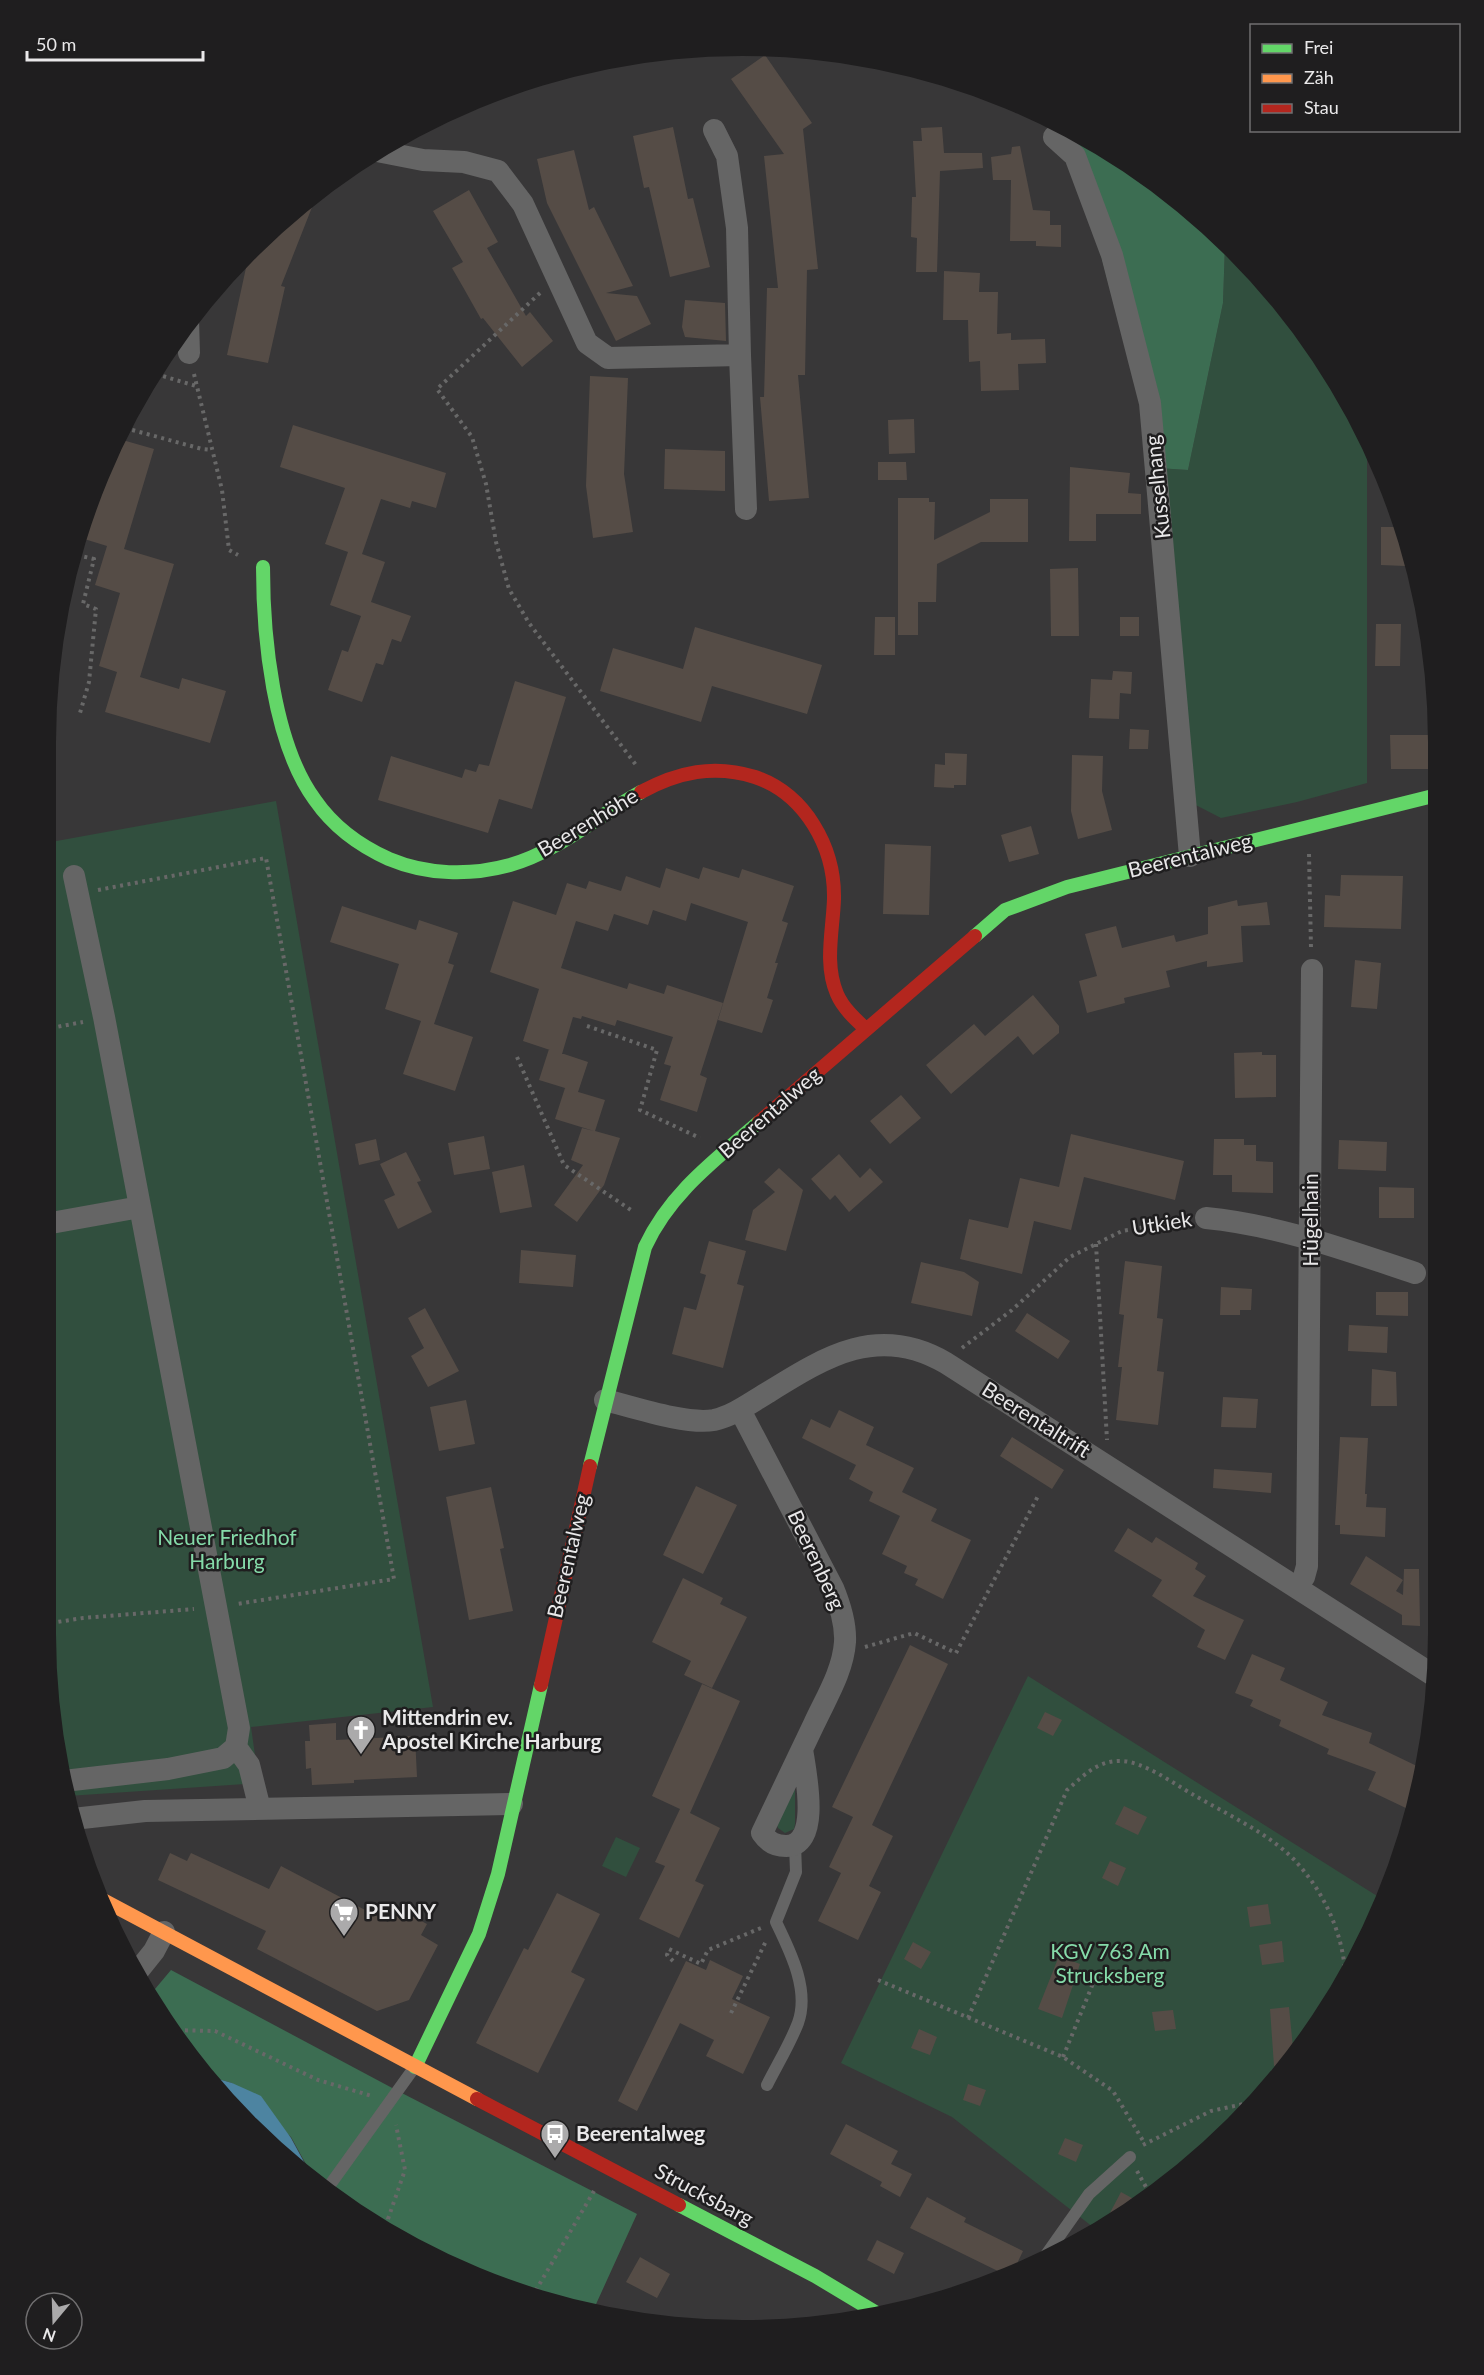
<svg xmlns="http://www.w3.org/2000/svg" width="1484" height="2375" font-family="Lato,sans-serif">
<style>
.green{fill:#314f3e}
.forest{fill:#3c6d52}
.water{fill:#4d84a1}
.building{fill:#554c46}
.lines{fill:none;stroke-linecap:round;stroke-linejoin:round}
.path{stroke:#686868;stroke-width:4;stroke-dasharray:3 4.5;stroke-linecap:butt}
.lane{stroke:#656565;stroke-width:12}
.street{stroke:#656565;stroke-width:22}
.fast{stroke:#63d668;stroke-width:14}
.slow{stroke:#ff974d;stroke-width:14}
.jam{stroke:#b3261e;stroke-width:14}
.labels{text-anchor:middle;stroke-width:5;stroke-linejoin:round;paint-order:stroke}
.street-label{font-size:21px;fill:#e9e8e9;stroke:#1f1e1f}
.park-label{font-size:21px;fill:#85dba9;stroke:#1f1e1f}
.poi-label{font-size:21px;font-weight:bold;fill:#e9e8e9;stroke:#1f1e1f;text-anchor:start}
</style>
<rect width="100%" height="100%" fill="#383738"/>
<path class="green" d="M1225 244 1266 283 1346 394 1367 444V783L1297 802 1221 818 1186 800 1157 468 1188 470 1223 303Z
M276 801 433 1707 251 1727 259 1783 68 1796 51 1724V842Z
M1028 1676 1385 1901 1295 2058 1202 2157 1129 2213 1098 2231 952 2117 841 2063Z
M795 1789V1824L794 1829 785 1833 778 1828 776 1822Z
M616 1837 640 1848 626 1877 602 1866Z"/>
<path class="forest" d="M1081 136 1167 189 1225 244 1223 303 1188 470 1157 468 1075 156Z
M171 1970 396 2090 637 2214 592 2313 518 2293 394 2237 318 2186 291 2137 232 2083 208 2076 163 2021 150 1995Z"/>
<path class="water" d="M208 2076 232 2083 261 2096 291 2138 316 2184 249 2126Z"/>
<path class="building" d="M765 55 812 123 803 129 818 269 807 270 805 375H798L809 498 769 501 760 397H764L767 288H778L764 156 784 154 731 79Z
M673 127 688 199 693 198 710 267 670 277 649 187 644 188 633 136Z
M942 127 944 153H982L983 168 940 171 937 272H916L917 238 911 237 912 197H916L913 141H922L921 128Z
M1020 146 1033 210 1050 211V225H1061V247L1036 246V241H1010L1011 180H993L991 157 1011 154 1012 147Z
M574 150 589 210 594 207 633 286 606 293 637 296 651 324 616 341 547 203 537 159Z
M469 190 498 242 487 248 526 316 530 312 553 341 522 367 483 318 481 319 463 287 452 268 463 262 433 211Z
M318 192 281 286 285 287 268 363 227 355 249 254 283 218Z
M944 271 980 273 979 292H998L997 334 1011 333V340L1045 339 1046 363 1018 364 1019 390 981 391 980 361 969 362 968 320H943Z
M685 300 725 303 726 341 685 337 682 327Z
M590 376 628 378 624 474 633 532 593 538 586 486Z
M914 419 915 453 889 454 888 420Z
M293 425 446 473 436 508 412 501 410 508 381 499 362 554 385 562 371 602 411 616 401 642 392 639 383 665 376 663 362 702 328 690 342 650 348 652 361 616 330 605 348 552 325 544 345 488 280 467Z
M119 439 154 449 124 549 174 564 140 677 179 689 182 678 226 691 210 743 105 712 117 672 99 666 120 593 95 585 107 546 81 538 98 475Z
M665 449 725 451V491L664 489Z
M878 462H906L907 480H878Z
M1070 467 1130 473 1128 493 1141 494V514H1096V541H1069Z
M898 498H929V502H935L934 540 990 512V499H1028V542H981L937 564 936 602H918V635H898Z
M1381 527H1401L1406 538 1405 566 1381 565Z
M1078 568 1079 636H1051L1050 569Z
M875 617H895V655H874Z
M1120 617H1139V636H1120Z
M1376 624H1401L1400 666H1375Z
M695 627 822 665 807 714 712 686 701 722 600 691 613 648 683 669Z
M1113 671 1132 672 1131 694 1120 693 1119 719 1089 718 1091 679 1112 680Z
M515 681 566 697 532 809 499 799 488 833 378 800 391 756 462 778 465 769 476 772 479 764 489 766Z
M1130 729 1149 730 1148 749H1129Z
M1390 735H1437V769H1391Z
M945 753 967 754 966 785H954V788L934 787 935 764 945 765Z
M1072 755 1103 756 1102 791 1112 830 1078 839 1071 811Z
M1031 826 1039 854 1009 862 1001 835Z
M885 844 931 846 929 915 883 914Z
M703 867 739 878 742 869 794 886 782 921 788 923 775 963H778L767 998 773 1000 762 1033 718 1020 748 922 691 903 686 921 653 910 648 925 614 914 608 931 576 921 561 968 627 989 629 983 664 994 667 985 723 1003 700 1075 707 1078 697 1112 660 1100 671 1066 664 1064 673 1037 617 1020 615 1026 582 1016 581 1019 573 1017 562 1054 523 1041 539 989 490 972 513 901 556 915 567 883 586 889 589 881 621 891 626 876 660 888 666 868 699 879Z
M1341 875 1403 876 1401 929 1324 927 1325 895 1340 896Z
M1237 900 1238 906 1267 902 1270 925 1241 926 1243 962 1207 967V961L1166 971 1170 987 1124 998 1125 1003 1087 1013 1079 981 1097 976 1085 934 1116 926 1122 948 1174 935 1176 942 1208 934V907Z
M342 906 416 930 419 920 458 933 448 963 454 965 434 1024 473 1037 455 1091 403 1074 421 1021 385 1009 399 964 330 942Z
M1355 960 1381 963 1377 1009 1351 1007Z
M1033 995 1059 1026V1033L1033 1055 1018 1036 951 1094 926 1065 974 1024 985 1036Z
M549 1049 588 1062 578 1092 539 1080Z
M1262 1052V1055H1276V1097L1235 1098 1234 1053Z
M565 1088 605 1100 595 1131 620 1138 604 1185 577 1222 554 1205 583 1165 571 1160 582 1128 594 1131 555 1119Z
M901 1095 921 1118 890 1144 870 1121Z
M1071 1134 1184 1161 1175 1200 1084 1177 1071 1230 1034 1221 1022 1274 960 1259 969 1219 1008 1228 1020 1178 1059 1187Z
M484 1136 490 1169 454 1175 448 1143Z
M376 1139 380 1160 359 1165 355 1144Z
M1214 1139H1244V1145H1256V1161L1273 1162V1193L1232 1192V1175H1213Z
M1339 1140 1387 1142 1386 1171 1338 1169Z
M406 1152 421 1181 417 1182 432 1212 398 1229 384 1200 395 1195 380 1164Z
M839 1154 860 1178 870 1168 883 1182 849 1212 835 1195 830 1200 811 1179Z
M524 1165 532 1207 500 1213 492 1172Z
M779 1168 803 1190 786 1251 745 1240 753 1210 775 1192 764 1182Z
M1379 1187 1414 1188V1218H1379Z
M709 1241 746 1251 737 1284 744 1286 723 1368 672 1354 684 1307 696 1310 706 1275 700 1273Z
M521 1250 576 1255 573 1287 519 1283Z
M1125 1261 1162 1266 1157 1318 1163 1319 1157 1371 1164 1372 1158 1425 1116 1420 1122 1367H1118L1124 1315 1119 1314Z
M921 1262 964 1272 979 1282 972 1316 911 1303Z
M1221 1287 1252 1289 1251 1310H1240V1315H1220Z
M1376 1292H1408V1316L1376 1315Z
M425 1308 459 1371 428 1387 411 1356 424 1348 408 1318Z
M1027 1313 1070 1341 1058 1359 1015 1331Z
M1349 1325 1388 1327 1387 1353 1348 1351Z
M1372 1369 1396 1372 1397 1406H1371Z
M1223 1397 1258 1399 1256 1428 1221 1427Z
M466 1400 475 1444 439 1451 430 1407Z
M839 1410 874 1427 866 1445 914 1468 902 1492 937 1509 931 1521 971 1540 943 1599 915 1585 918 1579 904 1573 907 1566 882 1554 900 1516 869 1501 873 1492 849 1479 856 1465 802 1438 811 1419 830 1428Z
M1012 1437 1064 1470 1052 1489 1000 1456Z
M1340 1437 1368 1438 1365 1494H1367L1366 1507 1386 1508 1385 1537 1340 1534V1525H1335Z
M1214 1469 1272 1473 1271 1493 1213 1488Z
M696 1486 737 1505 703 1574 663 1555Z
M491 1487 504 1548 500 1549 513 1611 469 1620 446 1497Z
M1128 1528 1152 1543 1156 1537 1198 1563 1195 1569 1206 1576 1193 1596 1244 1620 1225 1660 1197 1647 1205 1630 1152 1596 1162 1580 1114 1551Z
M1366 1556 1403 1580 1396 1591 1403 1595 1404 1569H1419L1420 1626 1402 1625V1615L1350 1584Z
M683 1578 723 1598 720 1604 747 1617 712 1688 684 1675 691 1661 652 1642Z
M910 1645 948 1664 872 1825 893 1836 869 1886 881 1892 858 1940 818 1921 841 1873 829 1867 853 1817 832 1807Z
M1252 1654 1285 1668 1280 1680 1328 1702 1322 1715 1372 1733 1369 1743 1421 1768 1410 1810 1368 1790 1376 1772 1327 1754 1329 1749 1279 1726 1281 1720 1250 1706 1253 1700 1235 1693Z
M702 1684 740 1701 690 1813 720 1828 695 1881 704 1885 679 1938 639 1919 665 1866 655 1862 680 1809 652 1796Z
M1045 1712 1062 1720 1053 1736 1037 1728Z
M336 1723V1740L415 1736 417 1777 354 1780V1783L312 1785 311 1768 306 1769 305 1741H310L309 1725Z
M1124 1806 1147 1817 1138 1835 1115 1824Z
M170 1853 187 1861 191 1853 269 1889 281 1866 388 1922 395 1907 427 1924 421 1935 438 1945 409 2000 377 2011 257 1949 266 1931 158 1880Z
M1110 1861 1126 1868 1118 1886 1102 1878Z
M557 1893 600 1914 571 1972 585 1979 538 2073 476 2043 524 1948 528 1950Z
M1268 1904 1271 1924 1250 1927 1247 1907Z
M1282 1941 1284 1962 1262 1965 1259 1945Z
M913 1942 931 1952 921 1969 904 1959Z
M1059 1956 1080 1964 1062 2018 1038 2009Z
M710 1960 743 1976 732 1999 770 2017 743 2074 706 2056 714 2040 680 2023 637 2111 618 2101 686 1961 706 1970Z
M1289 2007 1294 2058 1288 2065 1274 2066 1270 2009Z
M1173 2010 1176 2029 1155 2031 1152 2012Z
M919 2029 937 2037 930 2055 911 2048Z
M968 2084 986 2090 980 2106 963 2100Z
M846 2124 898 2151 891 2164 912 2174 900 2197 880 2186 882 2182 830 2154Z
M1065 2138 1083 2145 1076 2162 1058 2154Z
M1121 2192 1141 2203 1102 2228Z
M927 2197 966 2218 964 2222 1023 2251 1013 2272 1006 2275 910 2228Z
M877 2240 904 2253 894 2274 867 2260Z
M640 2257 670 2274 657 2298 626 2282Z"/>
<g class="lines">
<path class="path" d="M1032 110 1041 121
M540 293 437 389 472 437 486 484 496 542 509 589 529 623 636 765
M156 374 196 386
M194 374 222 490 229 550 238 555
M125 428 202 449 212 450
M77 555 94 559 83 604 96 609 89 682 80 713
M1309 854 1311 948
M98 890 266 858 394 1579 237 1604
M587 1026 657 1050 640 1110 700 1138
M51 1028 83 1022
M517 1057 564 1165 631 1210
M1096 1244 1107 1440
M962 1348 1012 1310 1070 1257 1122 1231 1184 1220
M51 1623 83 1618 194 1609
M865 1647 914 1633 956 1653 1038 1496
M673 1961 667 1955 669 1949 701 1964 708 1950 761 1928
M878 1980 1063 2057 1113 2091 1145 2144
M731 2013 766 1941
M968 2018 1067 1790C1084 1775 1098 1760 1122 1761 1144 1762 1173 1783 1192 1794 1226 1814 1273 1835 1298 1864 1324 1893 1342 1932 1345 1971
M170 2030 215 2031 318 2080 372 2096
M1063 2057 1094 1981
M1143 2145 1211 2111 1253 2102
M1137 2171 1151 2196
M389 2234 388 2219 405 2170 396 2125
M532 2297 594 2191"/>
<path class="lane" d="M767 2085C777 2065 790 2044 798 2023 810 1990 790 1951 776 1922L796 1872 795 1844
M327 2189 414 2068
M1041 2262 1089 2194 1130 2157"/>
<path class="street" d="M1054 137 1075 156 1112 255 1150 403 1190 856
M377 151 423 160 464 162 498 171 523 204 587 343 608 358 740 355 737 228 727 156 714 130
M188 319 189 353
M740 355 746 509
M1206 1218C1278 1225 1346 1250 1415 1273
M51 1223 140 1207
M605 1400C633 1407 687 1425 714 1420 733 1416 750 1403 767 1393 825 1357 878 1323 946 1363L1433 1675
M740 1410 833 1588C840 1605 846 1623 845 1642 843 1671 826 1698 814 1724 797 1760 780 1796 762 1833 768 1842 775 1846 786 1846 822 1846 805 1770 802 1749
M1297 1587 1304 1577 1307 1566 1312 970
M236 1747 249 1765 260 1809
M64 1781 168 1769 223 1758 236 1747 239 1728 104 1017 74 876
M73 1819 145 1811 512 1804
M138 1971 154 1951 164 1932"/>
<path class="fast" d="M263 567C263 636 273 743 315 800 333 826 360 846 389 859 427 875 470 876 510 865 559 851 597 816 641 792
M975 936 1005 910 1067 887 1437 795
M590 1466 645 1247C670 1193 715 1160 759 1122
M415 2067 479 1934 498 1874 541 1685
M679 2205 815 2276 875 2312"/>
<path class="slow" d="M103 1900 477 2099"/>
<path class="jam" d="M641 792C678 772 714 764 755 777 805 794 835 847 834 899 833 930 824 964 837 994 843 1008 855 1019 866 1029
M759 1122 975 936
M541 1685 590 1466
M477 2099 679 2205"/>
</g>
<defs>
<g id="church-pin" transform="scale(1.5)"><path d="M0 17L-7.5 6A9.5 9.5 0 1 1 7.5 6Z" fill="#abaaab" stroke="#1f1e1f"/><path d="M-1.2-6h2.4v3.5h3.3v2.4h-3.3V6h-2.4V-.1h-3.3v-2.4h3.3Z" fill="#fff"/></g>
<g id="supermarket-pin" transform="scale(1.5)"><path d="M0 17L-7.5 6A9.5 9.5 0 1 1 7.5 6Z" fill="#abaaab" stroke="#1f1e1f"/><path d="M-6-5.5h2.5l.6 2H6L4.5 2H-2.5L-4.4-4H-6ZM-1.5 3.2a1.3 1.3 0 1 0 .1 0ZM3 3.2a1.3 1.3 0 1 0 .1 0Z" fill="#fff"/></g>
<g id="bus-pin" transform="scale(1.5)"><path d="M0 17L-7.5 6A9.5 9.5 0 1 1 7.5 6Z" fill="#abaaab" stroke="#1f1e1f"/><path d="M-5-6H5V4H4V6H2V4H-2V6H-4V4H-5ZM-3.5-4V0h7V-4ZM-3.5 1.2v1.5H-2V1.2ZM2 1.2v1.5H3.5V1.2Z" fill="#fff"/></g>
</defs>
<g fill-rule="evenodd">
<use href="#church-pin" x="361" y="1730"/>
<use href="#supermarket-pin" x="344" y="1912"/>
<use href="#bus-pin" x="555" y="2134"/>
</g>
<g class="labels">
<g class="street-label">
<text transform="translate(1158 487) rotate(-96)" y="7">Kusselhang</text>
<text transform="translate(588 823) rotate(-31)" y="7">Beerenhöhe</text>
<text transform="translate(1190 856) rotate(-14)" y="7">Beerentalweg</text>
<text transform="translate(770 1113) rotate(-41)" y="7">Beerentalweg</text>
<text transform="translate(1311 1220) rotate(-90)" y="7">Hügelhain</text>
<text transform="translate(1162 1224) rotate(-9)" y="7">Utkiek</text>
<text transform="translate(1036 1420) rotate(32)" y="7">Beerentaltrift</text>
<text transform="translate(569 1556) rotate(-77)" y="7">Beerentalweg</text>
<text transform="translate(816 1560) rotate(65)" y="7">Beerenberg</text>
<text transform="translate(704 2195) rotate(28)" y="7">Strucksbarg</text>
</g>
<g class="park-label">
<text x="227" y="1545">Neuer Friedhof<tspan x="227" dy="24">Harburg</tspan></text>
<text x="1110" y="1959">KGV 763 Am<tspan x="1110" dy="24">Strucksberg</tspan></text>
</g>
<g class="poi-label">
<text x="382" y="1725">Mittendrin ev.<tspan x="382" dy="24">Apostel Kirche Harburg</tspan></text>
<text x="365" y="1919">PENNY</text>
<text x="576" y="2141">Beerentalweg</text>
</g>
</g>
<path d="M0 0H1484V2375H0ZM742 56H742A686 686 0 0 1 1428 742V1634A686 686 0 0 1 742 2320H742A686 686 0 0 1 56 1634V742A686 686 0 0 1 742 56Z" fill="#1f1e1f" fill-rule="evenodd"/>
<rect x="1250" y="24" width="210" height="108" fill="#1f1e1f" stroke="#706f70" stroke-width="1.5"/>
<rect x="1262" y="44" width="30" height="9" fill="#63d668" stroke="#706f70" stroke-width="1.5"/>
<text x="1304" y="54" font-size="18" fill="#e9e8e9">Frei</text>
<rect x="1262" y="74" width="30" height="9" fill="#ff974d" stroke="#706f70" stroke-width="1.5"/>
<text x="1304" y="84" font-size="18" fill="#e9e8e9">Zäh</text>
<rect x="1262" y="104" width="30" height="9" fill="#b3261e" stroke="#706f70" stroke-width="1.5"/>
<text x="1304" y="114" font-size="18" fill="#e9e8e9">Stau</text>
<g transform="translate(54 2321) rotate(199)"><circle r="28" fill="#1f1e1f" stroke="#706f70" stroke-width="1.5"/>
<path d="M0-4.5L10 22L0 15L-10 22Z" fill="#abaaab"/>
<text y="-9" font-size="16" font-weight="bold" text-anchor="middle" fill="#e9e8e9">N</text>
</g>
<path d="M27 51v9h176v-9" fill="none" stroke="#e9e8e9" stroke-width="3"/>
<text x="36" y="51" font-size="18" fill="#e9e8e9" stroke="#1f1e1f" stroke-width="4.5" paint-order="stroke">50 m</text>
</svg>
